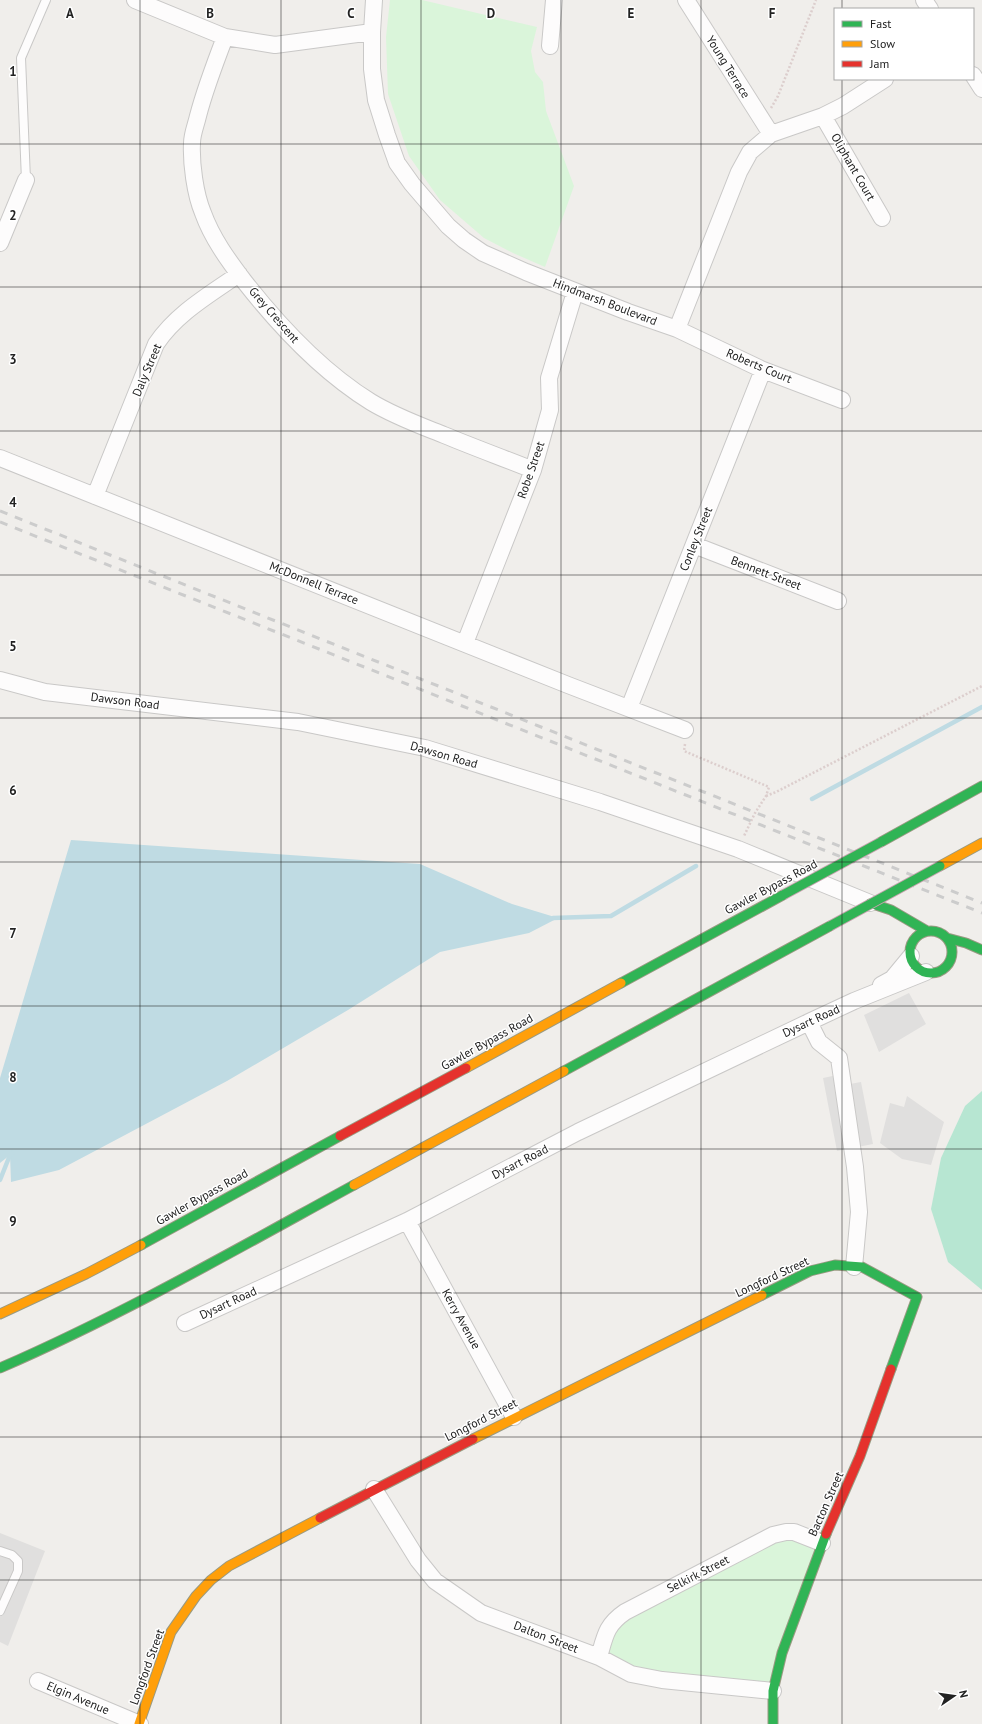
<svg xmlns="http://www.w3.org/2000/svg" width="982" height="1724" font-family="'PT Sans',sans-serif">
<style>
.park{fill:#daf5da}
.pitch{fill:#b7e6d2}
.parking{fill:#e0dfde}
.water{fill:#bfdbe3}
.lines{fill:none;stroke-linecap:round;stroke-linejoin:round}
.stream{stroke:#bfdbe3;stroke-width:4.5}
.lane-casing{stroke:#c9c8c7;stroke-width:10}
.street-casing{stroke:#c9c8c7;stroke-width:18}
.fast-casing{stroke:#999a82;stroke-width:11}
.slow-casing{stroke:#999a82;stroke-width:11}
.jam-casing{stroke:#999a82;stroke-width:11}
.path{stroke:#dccecd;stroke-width:2.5;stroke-dasharray:2 2;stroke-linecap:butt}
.lane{stroke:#fdfcfc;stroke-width:8}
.street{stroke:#fdfcfc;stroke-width:16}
.fast{stroke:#30b455;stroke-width:9}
.slow{stroke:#ff9f0a;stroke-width:9}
.jam{stroke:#e5322d;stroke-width:9}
.rail{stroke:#ccc;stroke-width:3;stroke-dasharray:8 8;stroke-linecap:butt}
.fast-bridge-casing{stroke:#c5a2ac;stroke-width:11;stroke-linecap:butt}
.fast-bridge{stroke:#30b455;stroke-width:9}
.grid{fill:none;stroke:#222;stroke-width:1;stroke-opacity:0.55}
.labels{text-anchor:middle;stroke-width:3;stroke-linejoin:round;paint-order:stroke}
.street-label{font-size:12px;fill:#222;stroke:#fff}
.grid-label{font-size:13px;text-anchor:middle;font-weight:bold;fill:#222;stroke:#fff;stroke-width:3;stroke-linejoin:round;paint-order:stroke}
</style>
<rect width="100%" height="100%" fill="#f0eeeb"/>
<path class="park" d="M390 0H422L537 27 531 51 535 72 543 82 546 111 574 186 545 267 513 253 484 238 440 200 409 156 388 94 386 37Z
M773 1535 822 1543 773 1691 662 1680 599 1657 608 1628Z"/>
<path class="pitch" d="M982 1091V1290L948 1262 931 1209 941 1158 965 1106Z"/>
<path class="parking" d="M909 993 926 1024 879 1052 864 1015Z
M847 1073 850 1084 861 1082 873 1144 837 1151 823 1078Z
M907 1096 944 1122 931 1165 902 1159 880 1143 890 1103 904 1107Z
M0 1533 45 1551 8 1646 0 1642Z"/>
<path class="water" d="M71 840 420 864 512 904 558 918 529 933 440 952 348 1010 227 1081 59 1170 11 1182 10 1155 0 1163V1078Z"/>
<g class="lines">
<path class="stream" d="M812 799 982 707
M553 918 611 916 696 866
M0 1180 10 1155 15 1151"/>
<g class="lane-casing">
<path id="lane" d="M26 180 21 58 46 0
M0 1551 12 1555 18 1561V1571L0 1611"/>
</g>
<g class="street-casing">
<path id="street" d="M135 0 225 37 275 45 372 32
M374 0 372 32V69L376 100 387 135 397 163 412 184 448 226 464 240 483 253 526 272 628 312 677 329 763 370 842 400
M686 0 771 134
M924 0 930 9
M225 37C215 63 205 89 198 116 196 125 192 134 192 143 191 163 195 194 203 213 212 238 228 260 244 281 280 327 321 371 371 402 394 416 419 425 444 435 473 447 503 458 533 470
M550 46 554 0
M973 75 982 89
M823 116 882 218
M0 243 26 180
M677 329 739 172 750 152 771 134 823 116 843 106 885 79
M0 458 568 685 685 730
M95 496 156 344C177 313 209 295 239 274
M694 545 838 601
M465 643 533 470 550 410 549 378 575 292
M0 680 45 692 298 722 425 748 600 802 738 849 870 903
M629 708 763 370
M881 985 892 979 911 956
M809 1022 819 1042 839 1058 855 1167 859 1212 854 1267
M407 1221 514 1417
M185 1323 407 1221 578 1132 809 1022 854 1001 926 972
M374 1489 418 1560 435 1581 481 1613 599 1657 631 1674 662 1680 773 1691
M599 1657C605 1636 606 1625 625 1612L773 1535 786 1532H794L822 1543
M38 1681 140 1724"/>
</g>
<g class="fast-casing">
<path id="fast" d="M881 842 982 786
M870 903 891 910 927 931
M910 952a21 21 0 1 1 42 0a21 21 0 1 1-42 0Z
M947 938 966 943 982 950
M621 983 783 895
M564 1071 830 926
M141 1245 340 1136
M762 1295 810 1271 835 1265 862 1267 917 1297 891 1369
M0 1368C122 1315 237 1249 354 1185
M773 1724V1691L782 1653 826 1534"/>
</g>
<g class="slow-casing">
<path id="slow" d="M940 866 982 843
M466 1068 621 983
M354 1185 564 1071
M0 1314 86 1274 141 1245
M473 1439 762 1295
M139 1724 171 1632 196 1596 211 1580 229 1566 320 1518"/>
</g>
<g class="jam-casing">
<path id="jam" d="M340 1136 466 1068
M320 1518 473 1439
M826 1534 860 1456 891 1369"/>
</g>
<path class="path" d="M771 108 778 96 816 0
M685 744 684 751 769 787 766 796 755 813 744 836
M766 796 776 792 982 686"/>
<use href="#lane" class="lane"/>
<use href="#street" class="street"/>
<use href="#fast" class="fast"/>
<use href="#slow" class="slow"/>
<use href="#jam" class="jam"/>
<path class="rail" d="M0 511 982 903
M0 522 982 913"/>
<g class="fast-bridge-casing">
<path id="fast-bridge" d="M783 895 881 842
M830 926 940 866"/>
</g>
<use href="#fast-bridge" class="fast-bridge"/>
</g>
<path class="grid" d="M140 0V1724M281 0V1724M421 0V1724M561 0V1724M701 0V1724M842 0V9M842 79V1724M0 144H982M0 287H982M0 431H982M0 575H982M0 718H982M0 862H982M0 1006H982M0 1149H982M0 1293H982M0 1437H982M0 1580H982"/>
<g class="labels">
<g class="street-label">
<text transform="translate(728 67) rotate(58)" y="4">Young Terrace</text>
<text transform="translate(853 167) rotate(60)" y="4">Oliphant Court</text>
<text transform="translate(605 302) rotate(21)" y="4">Hindmarsh Boulevard</text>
<text transform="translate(274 315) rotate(49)" y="4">Grey Crescent</text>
<text transform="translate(759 366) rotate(23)" y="4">Roberts Court</text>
<text transform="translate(147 370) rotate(-67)" y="4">Daly Street</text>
<text transform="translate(531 470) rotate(-71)" y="4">Robe Street</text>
<text transform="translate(696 539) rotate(-68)" y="4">Conley Street</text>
<text transform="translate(766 573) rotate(21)" y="4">Bennett Street</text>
<text transform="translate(314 583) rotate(22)" y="4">McDonnell Terrace</text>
<text transform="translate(125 701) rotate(7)" y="4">Dawson Road</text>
<text transform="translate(444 755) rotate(16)" y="4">Dawson Road</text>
<text transform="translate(771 887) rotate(-28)" y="4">Gawler Bypass Road</text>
<text transform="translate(811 1021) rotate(-25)" y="4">Dysart Road</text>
<text transform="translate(487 1042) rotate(-29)" y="4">Gawler Bypass Road</text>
<text transform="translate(520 1162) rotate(-27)" y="4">Dysart Road</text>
<text transform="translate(202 1197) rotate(-29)" y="4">Gawler Bypass Road</text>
<text transform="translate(772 1277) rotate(-25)" y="4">Longford Street</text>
<text transform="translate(228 1303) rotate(-25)" y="4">Dysart Road</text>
<text transform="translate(461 1319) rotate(61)" y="4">Kerry Avenue</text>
<text transform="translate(481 1420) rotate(-27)" y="4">Longford Street</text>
<text transform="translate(826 1504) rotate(-66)" y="4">Bacton Street</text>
<text transform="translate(698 1574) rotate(-27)" y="4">Selkirk Street</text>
<text transform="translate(546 1637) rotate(21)" y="4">Dalton Street</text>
<text transform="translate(147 1667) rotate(-70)" y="4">Longford Street</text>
<text transform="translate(78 1698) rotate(23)" y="4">Elgin Avenue</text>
</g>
</g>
<g class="grid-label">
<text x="70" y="18">A</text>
<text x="210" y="18">B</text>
<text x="351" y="18">C</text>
<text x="491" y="18">D</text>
<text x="631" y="18">E</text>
<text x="772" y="18">F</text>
<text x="13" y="76">1</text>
<text x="13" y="220">2</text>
<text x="13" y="364">3</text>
<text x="13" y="507">4</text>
<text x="13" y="651">5</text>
<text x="13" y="795">6</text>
<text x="13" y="938">7</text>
<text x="13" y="1082">8</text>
<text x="13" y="1226">9</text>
</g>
<rect x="834" y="8" width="140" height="72" fill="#ffffff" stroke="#a7a7a7"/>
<rect x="842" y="21" width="20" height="6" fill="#30b455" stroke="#a7a7a7"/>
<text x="870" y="28" font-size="12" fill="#222222">Fast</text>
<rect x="842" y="41" width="20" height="6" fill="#ff9f0a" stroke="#a7a7a7"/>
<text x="870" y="48" font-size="12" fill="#222222">Slow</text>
<rect x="842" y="61" width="20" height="6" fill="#e5322d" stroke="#a7a7a7"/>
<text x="870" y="68" font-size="12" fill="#222222">Jam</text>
<g transform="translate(954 1696) rotate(77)" stroke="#ffffff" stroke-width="3" paint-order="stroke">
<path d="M0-3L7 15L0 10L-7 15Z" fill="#222222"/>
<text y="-6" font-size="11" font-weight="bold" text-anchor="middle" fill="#222222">N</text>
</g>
</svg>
